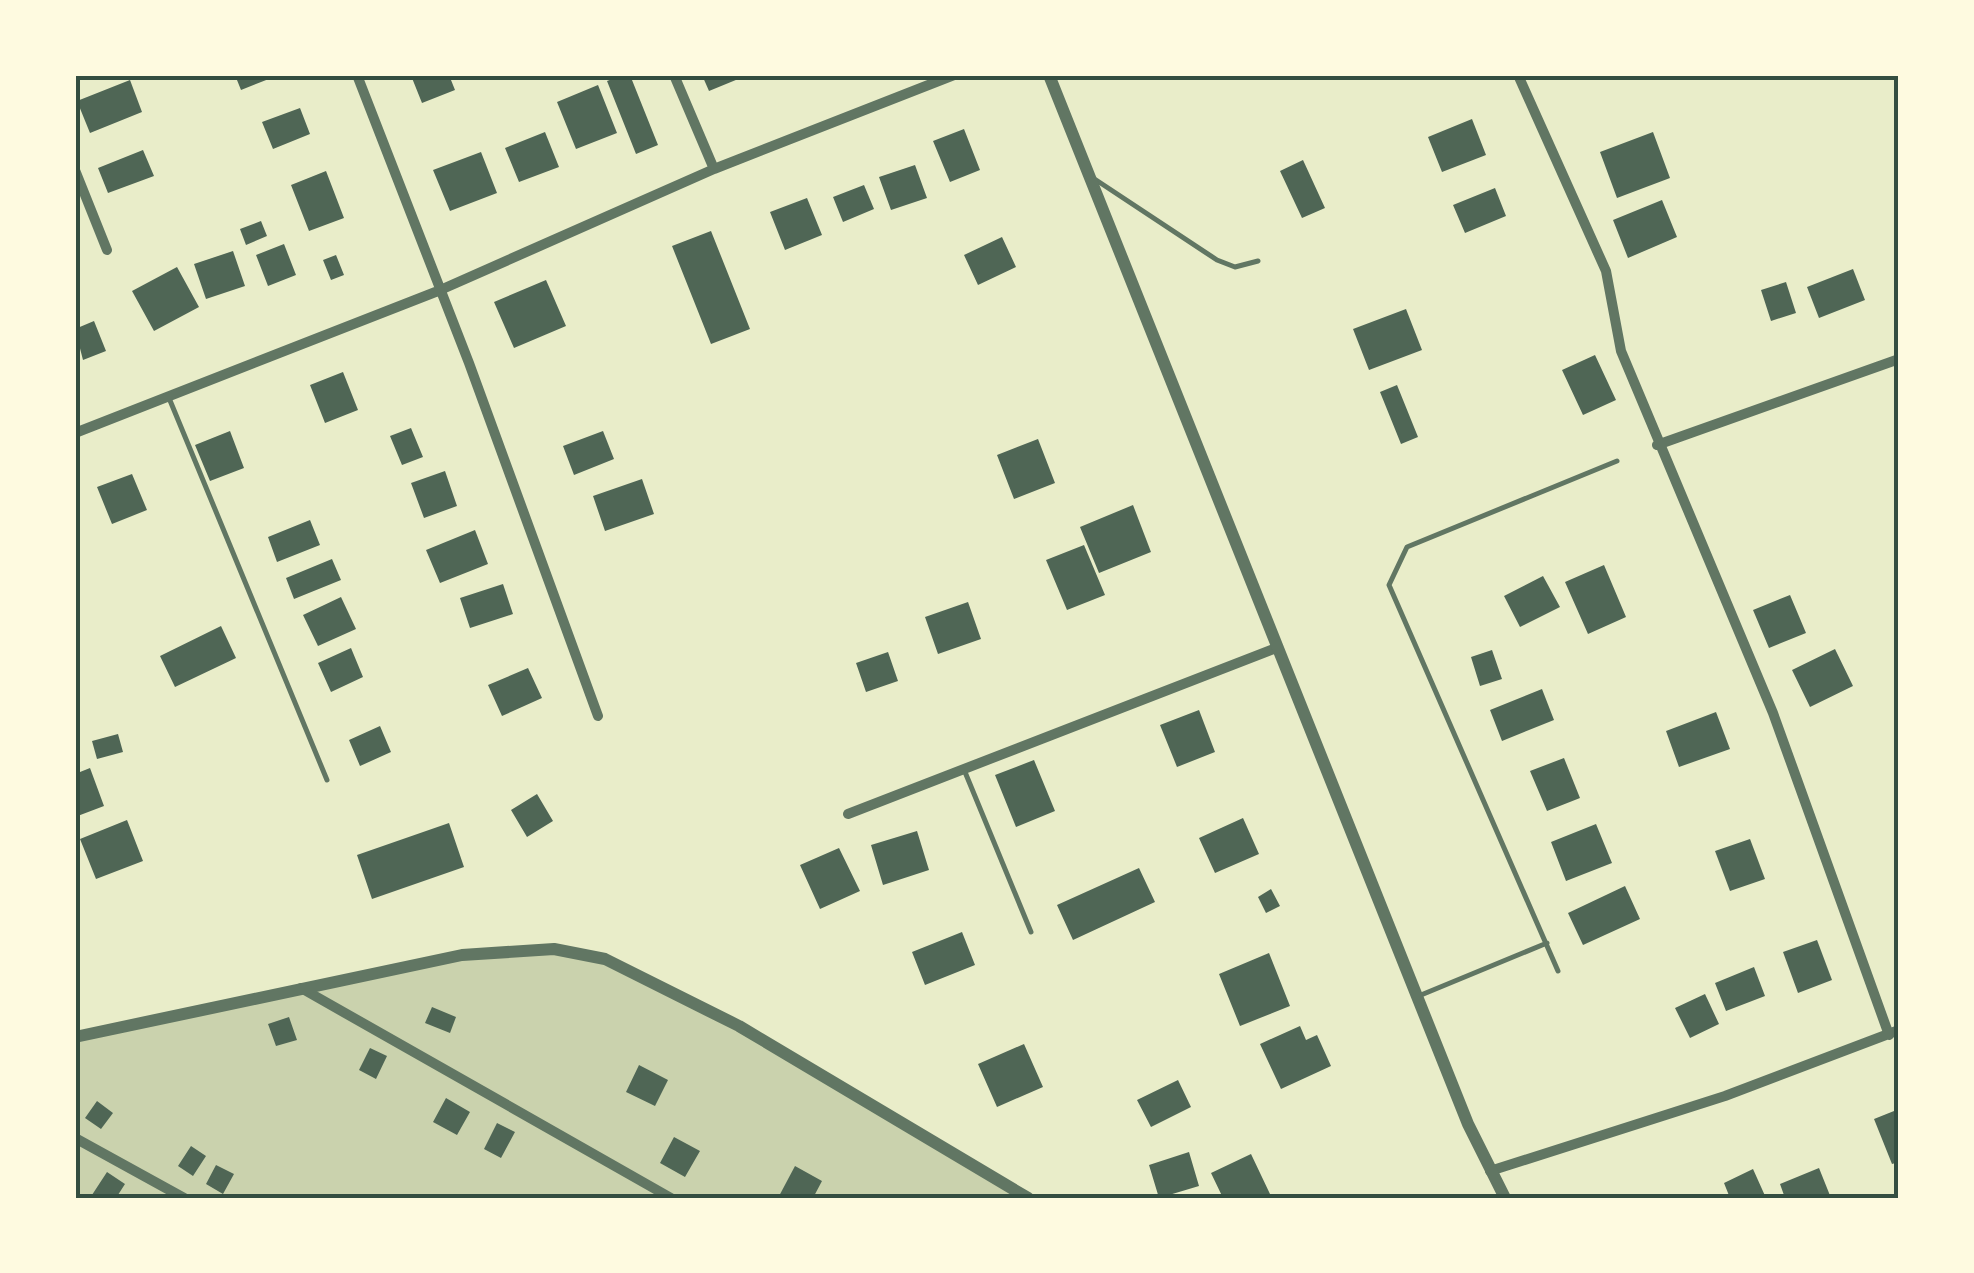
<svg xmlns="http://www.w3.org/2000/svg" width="1974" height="1273" font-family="Literata,serif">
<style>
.green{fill:#cad2ad}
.building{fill:#4f6655}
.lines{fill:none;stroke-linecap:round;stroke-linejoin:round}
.service{stroke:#617663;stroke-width:5}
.minor{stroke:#617663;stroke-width:10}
.tertiary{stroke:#617663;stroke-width:12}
.neatline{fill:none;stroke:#344e41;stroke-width:4}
</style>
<rect width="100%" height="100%" fill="#e9edc9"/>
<path class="green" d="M554 949 654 980 1028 1198H75V1037L462 955Z"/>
<path class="building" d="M235 75H279L241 90Z
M419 75H449L455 90 422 103 412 78Z
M623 75H630L658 145 636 154 607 81Z
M702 75H748L709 91Z
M130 80 142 112 90 133 77 101Z
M598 85 617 133 576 149 557 102Z
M300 108 310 134 273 149 262 122Z
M1472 119 1486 155 1442 172 1428 137Z
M964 129 980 170 950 182 933 141Z
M545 132 559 167 519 182 505 148Z
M1653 132 1670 178 1617 198 1600 152Z
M143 150 154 176 108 193 98 168Z
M481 152 497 193 450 211 433 170Z
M1303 160 1325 208 1302 218 1280 171Z
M915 165 927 198 891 210 879 177Z
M326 171 344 218 309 231 291 185Z
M864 185 874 209 843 222 833 197Z
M1495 188 1506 216 1465 233 1453 205Z
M807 198 822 235 785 250 770 212Z
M1662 200 1677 237 1628 258 1613 220Z
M261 221 267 236 246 245 240 229Z
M711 231 750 329 711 344 672 246Z
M1002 237 1016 267 978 285 964 255Z
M284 244 296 275 268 286 256 255Z
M233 251 245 286 206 299 194 264Z
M336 255 344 275 331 280 323 260Z
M177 267 199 307 154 331 132 291Z
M1853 269 1865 300 1819 318 1807 287Z
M546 280 566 326 514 348 494 302Z
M1786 282 1796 313 1771 321 1761 290Z
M1406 309 1422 350 1369 370 1353 329Z
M94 321 106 351 83 360 75 329Z
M1595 355 1616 400 1583 415 1562 370Z
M343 372 358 410 325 423 310 385Z
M1397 385 1418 437 1401 444 1380 392Z
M411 428 423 457 402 465 390 436Z
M230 431 244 468 210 481 195 445Z
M603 431 614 459 574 475 563 446Z
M1038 439 1055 483 1014 499 997 455Z
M445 471 457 506 424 518 411 483Z
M132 474 147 510 112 524 97 487Z
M642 479 654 514 605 531 593 496Z
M1133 505 1151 552 1099 573 1080 527Z
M310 520 320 545 277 562 268 537Z
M475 530 488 564 440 583 426 550Z
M1084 545 1105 595 1067 610 1046 560Z
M332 559 341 580 294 599 286 578Z
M1604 565 1626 617 1588 634 1565 582Z
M1543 576 1560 607 1520 627 1504 596Z
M503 584 513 614 470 628 460 598Z
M1790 595 1806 633 1769 648 1753 610Z
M341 597 356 629 318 646 303 615Z
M968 602 981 639 938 654 925 617Z
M221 626 236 658 175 687 160 656Z
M351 648 363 677 331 692 318 663Z
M1835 649 1853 686 1810 707 1792 670Z
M1492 650 1502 679 1480 686 1471 657Z
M888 652 898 681 866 692 856 663Z
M528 668 542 698 502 716 488 685Z
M1542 689 1554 720 1502 741 1490 710Z
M1199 710 1215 752 1177 767 1160 725Z
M1716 712 1730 749 1679 767 1666 731Z
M380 726 391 752 360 766 349 740Z
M118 734 123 752 97 759 92 741Z
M1564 758 1580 798 1547 811 1530 771Z
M1034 760 1055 811 1016 827 995 775Z
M90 768 104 806 75 817V774Z
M537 794 553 821 527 837 511 810Z
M1243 818 1259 854 1215 873 1199 838Z
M127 820 143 861 96 879 80 839Z
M449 823 464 867 372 899 357 855Z
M1596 824 1612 863 1566 881 1551 842Z
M917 831 929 870 883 885 871 845Z
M1750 839 1765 879 1730 891 1715 851Z
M839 848 860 891 820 909 800 865Z
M1139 868 1155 902 1073 940 1057 905Z
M1625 886 1640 919 1583 945 1568 913Z
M1271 889 1280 906 1266 913 1258 897Z
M962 932 975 965 925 985 912 952Z
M1817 940 1832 980 1798 993 1783 952Z
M1269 953 1290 1006 1240 1026 1219 974Z
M1754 967 1765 996 1726 1011 1715 983Z
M1705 994 1719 1024 1690 1038 1675 1008Z
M432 1007 456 1017 450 1033 425 1023Z
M289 1017 297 1040 276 1046 268 1024Z
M1300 1026 1306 1040 1317 1035 1331 1066 1281 1089 1260 1044Z
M1024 1044 1043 1087 997 1107 978 1064Z
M370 1048 387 1056 376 1079 359 1070Z
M639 1065 668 1080 655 1106 626 1092Z
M1178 1080 1191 1107 1151 1127 1137 1100Z
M446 1098 470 1112 457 1135 433 1122Z
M97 1101 113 1113 101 1129 85 1118Z
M1899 1109V1162L1892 1164 1874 1119Z
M497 1123 515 1132 501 1158 484 1149Z
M674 1137 700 1151 685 1177 660 1163Z
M191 1146 206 1156 193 1176 178 1166Z
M1189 1152 1199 1186 1159 1198 1149 1165Z
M1251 1154 1270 1194 1223 1198 1211 1173Z
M216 1165 234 1174 223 1194 206 1184Z
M795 1166 822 1181 813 1198H778Z
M1819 1168 1831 1198H1785L1780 1184Z
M1753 1169 1766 1198H1730L1724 1183Z
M107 1172 125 1184 116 1198H90Z"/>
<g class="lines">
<path class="service" d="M1096 180 1217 260 1235 267 1258 261
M169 398 327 780
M965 772 1031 932
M1558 971 1389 585 1407 547 1617 461
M1421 995 1547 943"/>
<path class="minor" d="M357 75 469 363 598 716
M674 75 714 169
M1518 75 1606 271 1621 351 1773 713 1889 1035
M75 170 107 250
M75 433 438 291 714 169 954 75
M1657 445 1899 359
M848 814 1276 648
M301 988 671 1198
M75 1138 184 1198
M1490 1171 1725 1096 1899 1030"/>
<path class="tertiary" d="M1049 75 1468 1124 1505 1198
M75 1037 462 955 554 949 605 959 739 1026 1028 1198"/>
</g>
<rect width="1974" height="1273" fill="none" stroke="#fefae0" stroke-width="155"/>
<rect x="78" y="78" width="1818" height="1118" class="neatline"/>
</svg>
